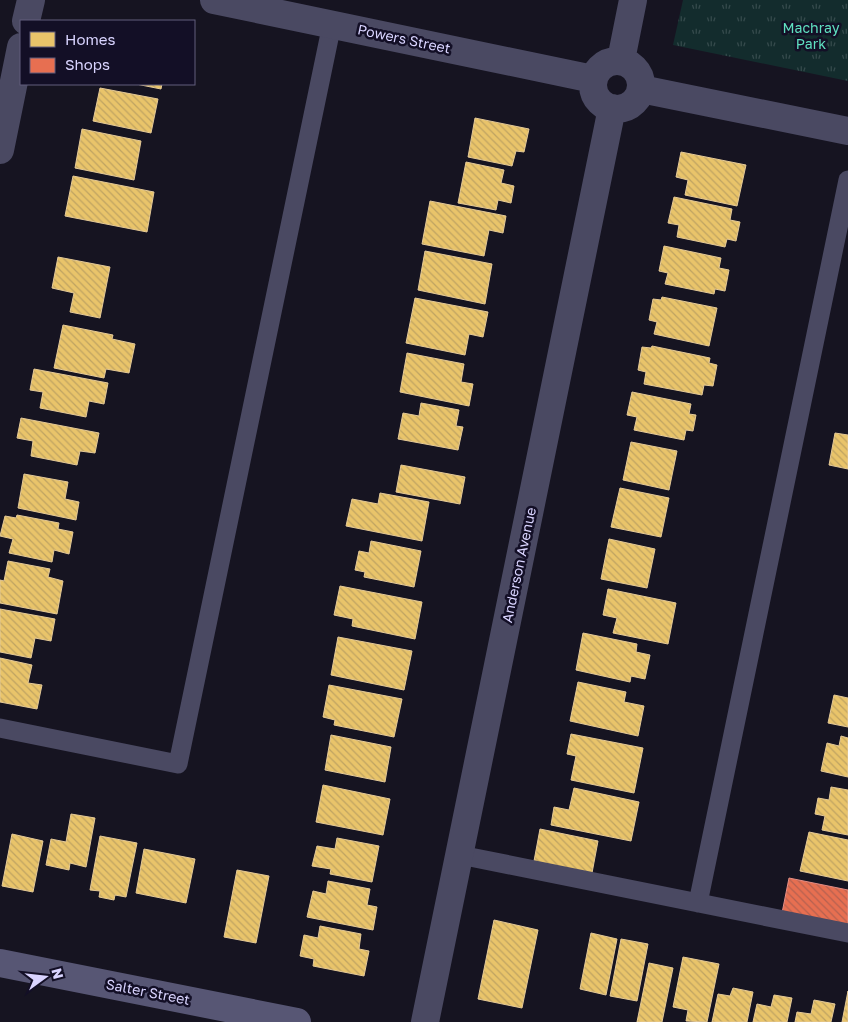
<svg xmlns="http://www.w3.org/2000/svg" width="848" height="1022" font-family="'Golos Text',sans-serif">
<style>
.grass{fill:url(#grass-tufts)}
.homes{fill:url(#homes-back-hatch);stroke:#e4c997}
.shops{fill:url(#shops-back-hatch);stroke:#e38d85}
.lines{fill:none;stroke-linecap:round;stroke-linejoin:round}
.lane{stroke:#4a4962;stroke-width:19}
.street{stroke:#4a4962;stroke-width:28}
.secondary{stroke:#575674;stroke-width:28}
.labels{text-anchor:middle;stroke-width:5;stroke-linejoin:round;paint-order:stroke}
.park-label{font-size:14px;fill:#5fe0c0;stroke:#130f26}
.street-label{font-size:14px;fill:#d9d4ff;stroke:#130f26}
</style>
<defs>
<pattern id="grass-tufts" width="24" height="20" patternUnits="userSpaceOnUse" patternTransform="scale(1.25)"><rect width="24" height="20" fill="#132c2d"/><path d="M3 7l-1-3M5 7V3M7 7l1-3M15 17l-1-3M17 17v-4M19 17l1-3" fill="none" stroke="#354a4c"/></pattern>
<pattern id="homes-back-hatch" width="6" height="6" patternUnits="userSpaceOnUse" patternTransform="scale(1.25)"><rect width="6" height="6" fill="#e9c46a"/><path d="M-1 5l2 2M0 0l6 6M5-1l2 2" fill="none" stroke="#bfa362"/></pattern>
<pattern id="shops-back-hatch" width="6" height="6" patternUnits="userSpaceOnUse" patternTransform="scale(1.25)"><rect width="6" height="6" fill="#e76f51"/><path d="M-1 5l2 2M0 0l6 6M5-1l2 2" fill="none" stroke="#b56150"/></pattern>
</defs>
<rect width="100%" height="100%" fill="#161421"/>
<path class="grass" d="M683 0H848V81L673 45Z"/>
<path class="homes" d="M136 84H162L161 89Z
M100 88 158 99 151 133 93 121Z
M475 118 529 129 524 152 516 151 512 166 468 157Z
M82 129 141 141 134 180 75 168Z
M681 152 746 165 737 206 685 195 688 180 676 177Z
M466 162 504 170 501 183 514 186 511 203 498 200 496 210 458 203Z
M73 176 154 192 147 232 65 216Z
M674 197 732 209 730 220 740 222 736 241 727 239 725 247 677 237 679 225 668 223Z
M430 201 506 216 503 233 489 230 484 256 422 244Z
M664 246 721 258 719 268 729 270 725 291 715 289 714 294 665 284 668 273 659 271Z
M425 251 492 264 485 304 418 290Z
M58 257 110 267 100 318 70 312 74 293 52 288Z
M662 297 717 308 709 346 654 334 657 322 649 320 653 299 661 300Z
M415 298 488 312 483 337 469 334 465 355 406 343Z
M63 325 113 335 112 339 135 344 129 373 106 369 104 378 54 368Z
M652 346 710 358 709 363 717 365 713 386 704 385 702 395 644 384 646 372 638 370 642 347 651 348Z
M407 353 464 364 461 382 473 384 469 406 400 392Z
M34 369 108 383 104 404 89 401 86 417 40 408 43 392 30 390Z
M632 392 691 404 689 414 696 415 693 431 686 430 684 440 634 430 637 417 627 415Z
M421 403 459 410 456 426 463 427 458 450 398 439 403 413 419 416Z
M21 418 99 433 95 453 80 451 77 465 31 456 33 441 17 438Z
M835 433 848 435V469L829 465Z
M631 442 677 451 669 490 623 480Z
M401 465 465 477 460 504 396 492Z
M24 474 68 482 65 499 79 502 76 520 18 508Z
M620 488 669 498 661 537 611 527Z
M380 493 429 502 422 541 346 526 352 499 378 504Z
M17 515 59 523 58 529 73 532 69 554 54 550 52 562 9 553 13 539 0 536 5 516 16 518Z
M609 539 655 549 647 588 601 579Z
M371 541 421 551 414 587 364 577 365 572 355 570 359 551 369 553Z
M8 561 50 569 48 577 63 581 57 614 0 603V580L4 581Z
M340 586 422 602 415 639 352 626 353 619 334 615Z
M608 589 676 603 668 644 613 633 617 618 603 615Z
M0 609 55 619 51 641 35 638 31 658 0 652Z
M583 633 637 644 636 652 650 655 645 679 631 676 630 682 576 670Z
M338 637 412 651 404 690 331 675Z
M0 658 32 665 28 683 42 685 37 709 0 702Z
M578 682 626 692 624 702 644 706 638 736 570 721Z
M329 685 402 699 394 737 334 725 335 720 323 717Z
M834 695 848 698V727L828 723Z
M571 734 643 748 634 793 571 780 576 756 567 754Z
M331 735 391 747 385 782 325 770Z
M841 736 848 738V777L821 771 827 743 839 746Z
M323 785 390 799 383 835 316 822Z
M831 787 848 790V835L822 830 825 816 815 814 818 798 829 800Z
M574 788 639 802 631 841 551 825 554 807 569 810Z
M71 814 95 818 86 867 70 863 69 870 46 865 51 839 66 842Z
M540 829 598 841 592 873 534 861Z
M809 832 848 840V881L800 871Z
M12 834 43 841 33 892 2 886Z
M100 836 137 843 126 897 115 895 114 900 99 897 100 891 90 890Z
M337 838 379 846 372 882 330 874 331 869 312 866 317 846 335 849Z
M144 849 195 859 186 903 136 893Z
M237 870 269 876 256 943 224 937Z
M328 881 370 889 367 905 377 907 373 930 307 917 313 891 326 894Z
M494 920 538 930 522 1008 478 999Z
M320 926 361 934 359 949 369 951 364 976 313 966 314 959 300 956 304 935 318 938Z
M591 933 617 939 606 995 580 989Z
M621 939 648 944 637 1001 610 996Z
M683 957 719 964 707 1022 686 1021 688 1010 673 1007Z
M649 963 673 968 662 1022H637Z
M733 988 753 992 747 1022H712L718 994 730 996Z
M848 991V1022H842Z
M774 995 792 998 787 1022H753L757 1004 771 1007Z
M814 1000 835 1004 831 1022H795L797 1012 811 1014Z"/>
<path class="shops" d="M789 878 848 890V926L782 913Z"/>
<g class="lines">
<path class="lane" d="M0 728 178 764 332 24
M460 855 848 933
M698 903 848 180"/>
<path class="street" d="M214 0 593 79
M26 21 31 0
M621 60 633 0
M593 85a24 24 0 1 1 48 0a24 24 0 1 1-48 0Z
M641 89 848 131
M0 150 21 47
M425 1022 612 108"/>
<path class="secondary" d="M0 963 297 1022"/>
</g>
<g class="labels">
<g class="park-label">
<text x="811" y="33">Machray<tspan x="811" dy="16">Park</tspan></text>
</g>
<g class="street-label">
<text transform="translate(404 39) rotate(12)" y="5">Powers Street</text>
<text transform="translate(519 565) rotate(-78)" y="5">Anderson Avenue</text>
<text transform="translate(148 992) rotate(11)" y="5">Salter Street</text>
</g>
</g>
<rect x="20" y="20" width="175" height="65" fill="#130f26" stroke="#625e7d"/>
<rect x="30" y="32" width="25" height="15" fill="#e9c46a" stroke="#625e7d"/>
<text x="65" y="45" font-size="15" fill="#d9d4ff">Homes</text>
<rect x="30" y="58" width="25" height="15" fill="#e76f51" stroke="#625e7d"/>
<text x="65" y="70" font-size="15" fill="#d9d4ff">Shops</text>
<g transform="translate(45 977) rotate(75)" stroke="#130f26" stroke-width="4" paint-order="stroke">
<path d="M0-4L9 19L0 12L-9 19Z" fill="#d9d4ff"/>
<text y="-8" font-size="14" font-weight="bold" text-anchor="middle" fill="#d9d4ff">N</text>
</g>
</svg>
